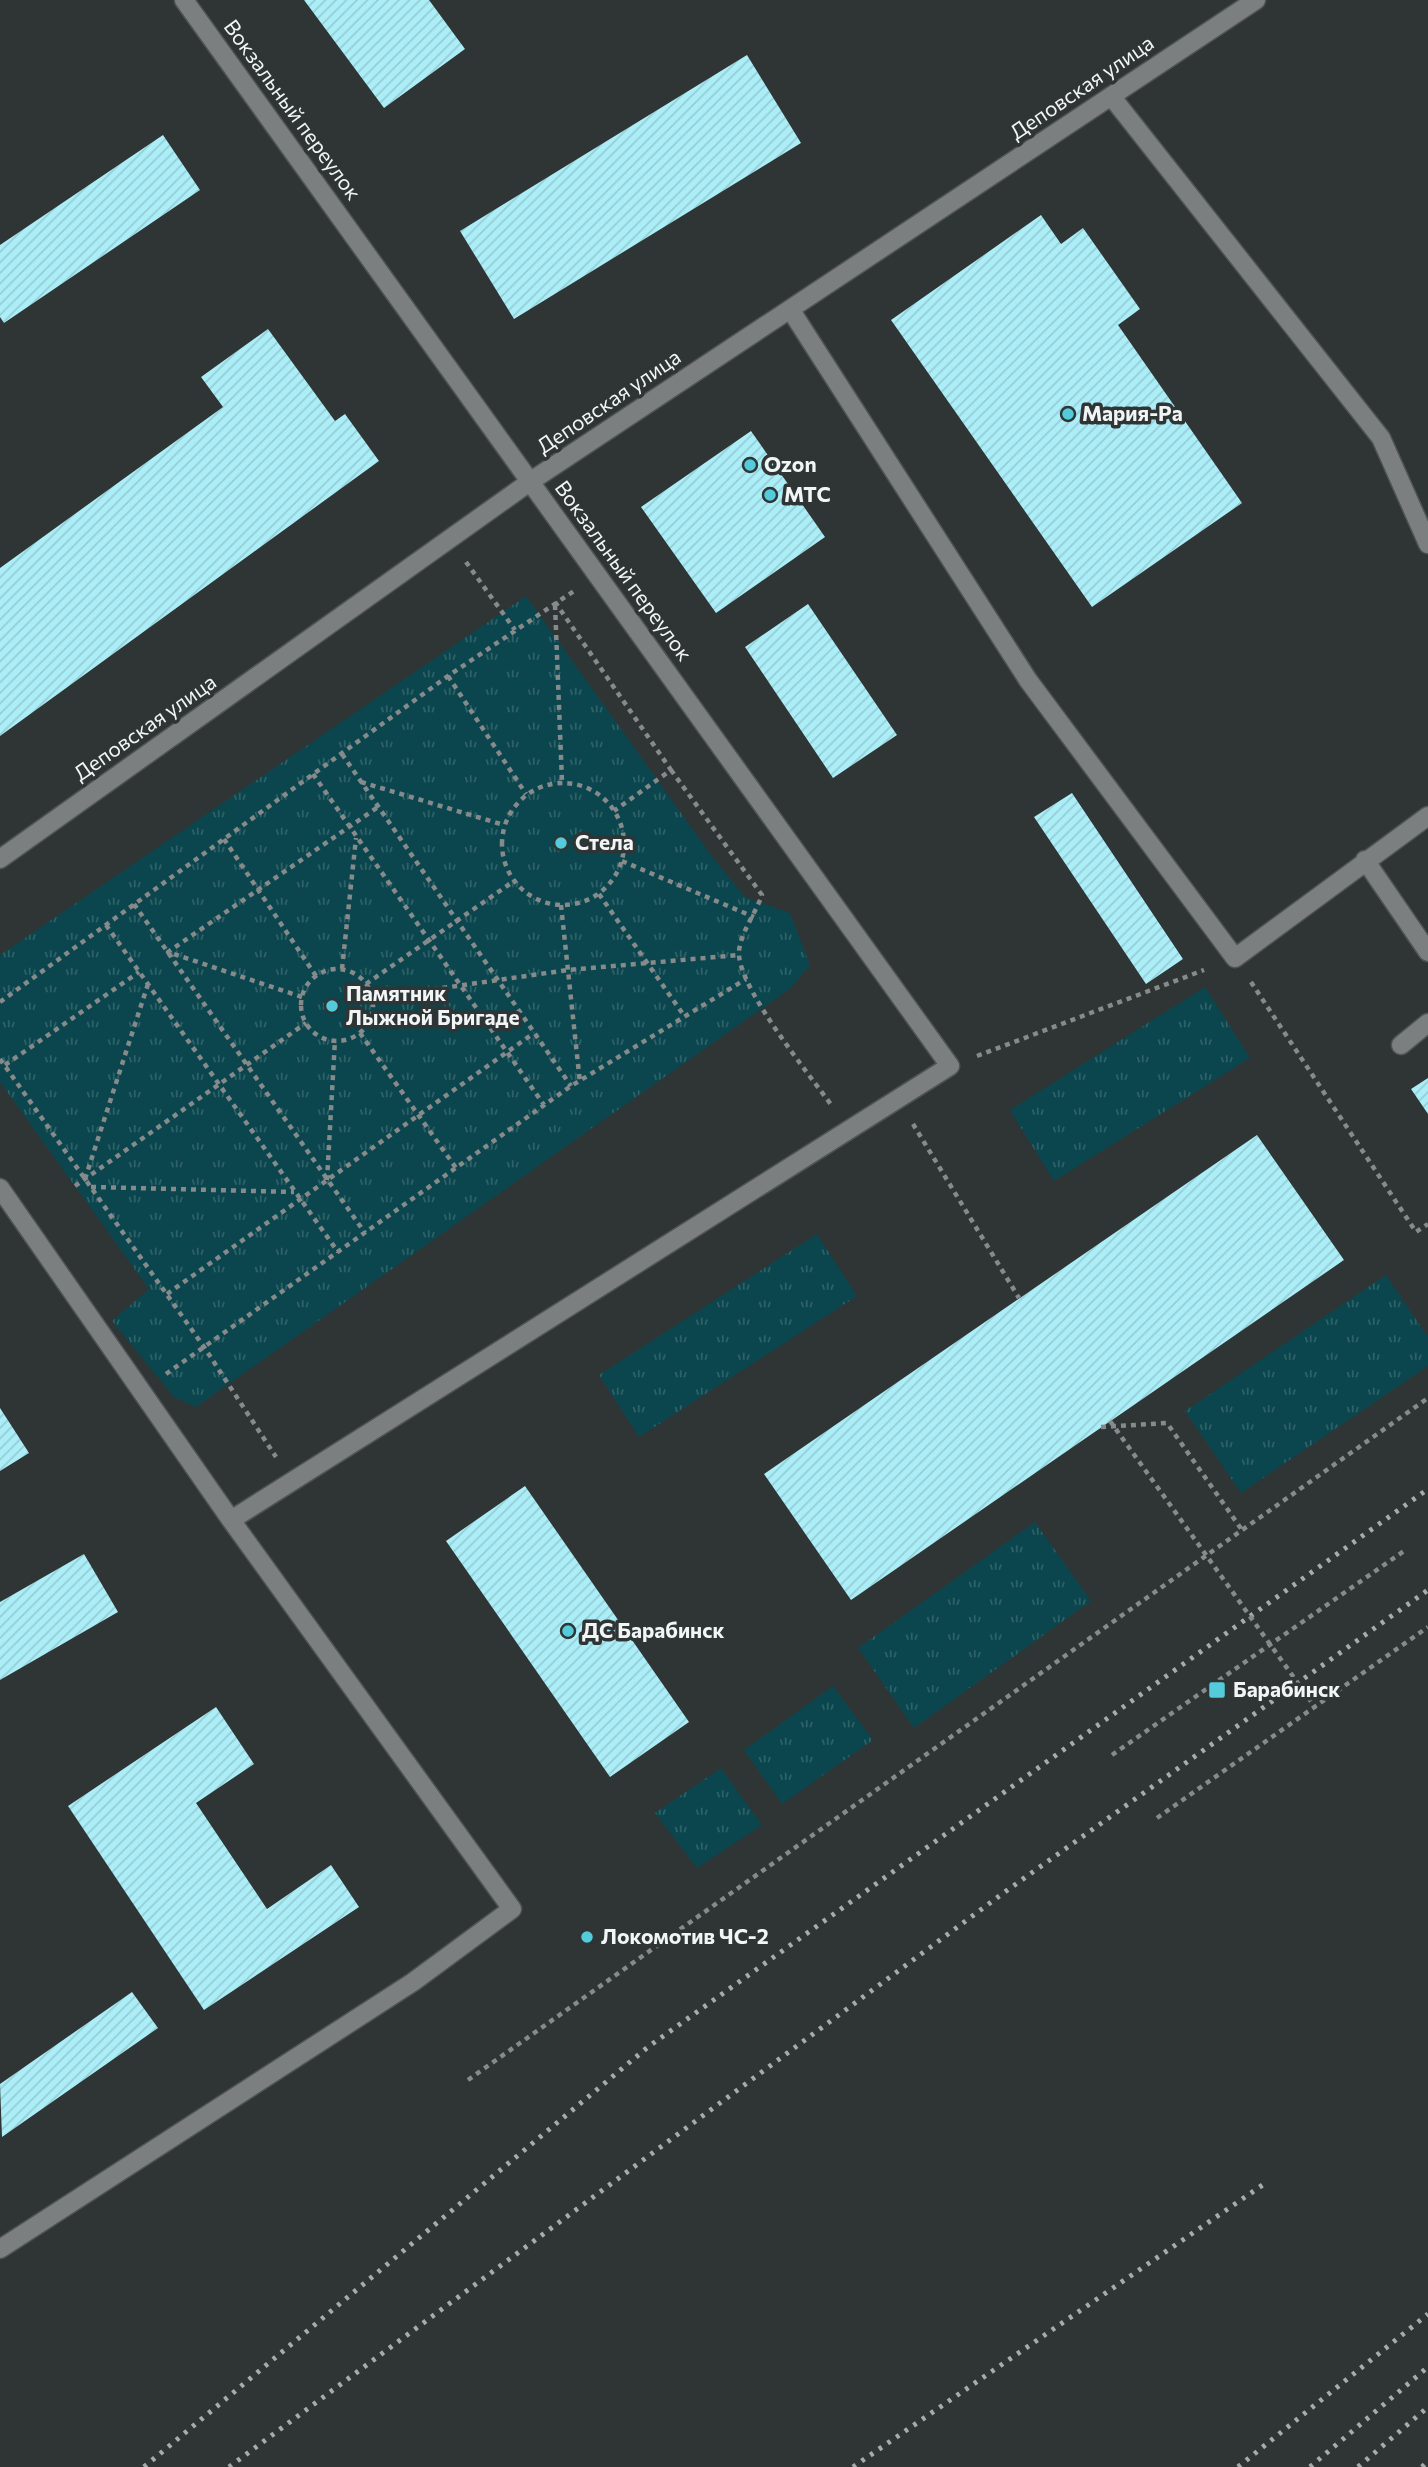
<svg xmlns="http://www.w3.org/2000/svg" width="1428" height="2467" font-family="Commissioner,sans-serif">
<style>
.grass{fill:url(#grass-tufts)}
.building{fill:url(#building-hatch)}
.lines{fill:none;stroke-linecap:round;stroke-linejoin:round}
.minor-casing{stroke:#4e5353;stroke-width:21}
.path{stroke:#868a8a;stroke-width:4.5;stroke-dasharray:5 5;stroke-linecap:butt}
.minor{stroke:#7c7f7f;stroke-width:18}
.rail{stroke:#a7abab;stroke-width:5;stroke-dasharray:3.5 7;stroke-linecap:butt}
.path-bridge{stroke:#868a8a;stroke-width:4.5;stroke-dasharray:5 5;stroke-linecap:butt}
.poi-dot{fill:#53cbdb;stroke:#2f3434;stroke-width:2.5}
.labels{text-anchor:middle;stroke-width:7;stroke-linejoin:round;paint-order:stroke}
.street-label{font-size:21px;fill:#f2f5f5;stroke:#2f3434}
.poi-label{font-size:21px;font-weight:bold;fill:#f2f5f5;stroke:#2f3434;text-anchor:start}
</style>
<defs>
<pattern id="grass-tufts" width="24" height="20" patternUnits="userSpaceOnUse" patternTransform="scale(1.75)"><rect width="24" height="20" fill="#0b464e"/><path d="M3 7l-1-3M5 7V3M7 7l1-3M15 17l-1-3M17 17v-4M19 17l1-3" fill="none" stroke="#2f6168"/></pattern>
<pattern id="building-hatch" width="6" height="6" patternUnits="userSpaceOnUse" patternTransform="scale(1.75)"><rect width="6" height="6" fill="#abeef8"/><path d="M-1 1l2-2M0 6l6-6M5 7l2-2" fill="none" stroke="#97cdd5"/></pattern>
</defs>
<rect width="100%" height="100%" fill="#2f3434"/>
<path class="grass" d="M526 596 711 855 745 897 790 913 810 965 791 988 196 1407 174 1397 112 1321 149 1289 0 1082V955Z
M1205 987 1250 1058 1054 1181 1010 1110Z
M817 1234 857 1296 639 1437 599 1375Z
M1386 1275 1428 1337V1366L1241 1493 1185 1411Z
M1035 1522 1091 1601 914 1728 858 1648Z
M833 1686 873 1740 782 1804 744 1750Z
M721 1768 762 1825 697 1868 655 1813Z"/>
<path class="building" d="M304 0H429L465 49 384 108Z
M747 55 801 143 514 319 460 231Z
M163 135 200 190 4 323 0 317V245Z
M1041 215 1061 244 1083 228 1140 309 1118 325 1242 503 1092 607 891 320Z
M268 329 335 421 345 414 379 461 0 736V568L223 407 201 377Z
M751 431 825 537 716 613 641 507Z
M808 604 897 735 833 778 745 647Z
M1072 793 1183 959 1146 984 1034 817Z
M1428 1078V1114L1411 1089Z
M1257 1135 1344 1260 851 1600 764 1474Z
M0 1408 29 1453 0 1471Z
M525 1486 689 1722 610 1777 446 1541Z
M84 1554 118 1612 0 1680V1602Z
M216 1707 254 1764 196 1803 267 1909 331 1865 359 1907 204 2010 68 1806Z
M132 1992 158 2028 2 2137 0 2084Z"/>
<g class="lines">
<g class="minor-casing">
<path id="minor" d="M1111 96 1381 438 1428 544
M790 309 1028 680 1235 958 1428 816
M0 859 531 481 1256 0
M1365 860 1428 952
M1401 1045 1428 1023
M0 1188 231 1520 950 1066 184 0
M0 2249 413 1982 512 1909 231 1520"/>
</g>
<path class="path" d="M466 562 515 630
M555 602 671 770 614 811
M555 605 562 782
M448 676 526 794
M342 754 571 1086
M671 770 762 895C756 913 738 936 739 955 741 991 809 1074 832 1106
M313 774 544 1105
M361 782 504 825
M502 844a61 61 0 1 1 122 0a61 61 0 1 1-122 0Z
M224 839 316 976
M622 861 754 917
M599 894 685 1017
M134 904 365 1233
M561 905 580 1083
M106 925 338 1252
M342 969 356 838
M301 1005a36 36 0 1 1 72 0a36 36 0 1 1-72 0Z
M1251 982 1416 1232 1428 1224
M366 984 514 881
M302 997 168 952 378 807
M373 998 568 970 739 955
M0 1002 448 676 574 591
M360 1033 456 1168
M977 1056 1204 970
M0 1059 204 1347 276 1457
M5 1065 139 972
M913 1124 1019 1298
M85 1179 148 984
M327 1180 335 1040
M75 1186 306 1023
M91 1187 294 1192
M167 1294 534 1033
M166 1374 571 1086 746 979
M1101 1427 1167 1423 1242 1530
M1112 1755 1404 1551
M1157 1818 1428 1627
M468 2080 1428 1398"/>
<use href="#minor" class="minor"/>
<path class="rail" d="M144 2467 648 2047 1428 1489
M229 2467 1002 1894 1428 1590
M853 2467 1264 2184
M1238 2467 1428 2314
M1310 2467 1428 2367
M1358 2467 1428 2407
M1422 2467 1428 2461"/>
<path class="path-bridge" d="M1110 1421 1315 1707"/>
</g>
<g class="poi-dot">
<circle cx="1068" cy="414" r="7"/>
<circle cx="750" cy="465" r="7"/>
<circle cx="770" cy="495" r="7"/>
<circle cx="561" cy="843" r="7"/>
<circle cx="332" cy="1006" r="7"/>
<circle cx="568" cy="1631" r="7"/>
<rect x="1208" y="1681" width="18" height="18" rx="3.5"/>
<circle cx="587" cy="1937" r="7"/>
</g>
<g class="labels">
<g class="street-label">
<text transform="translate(1082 88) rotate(-34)" y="7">Деповская улица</text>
<text transform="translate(292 110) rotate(54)" y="7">Вокзальный переулок</text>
<text transform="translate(609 402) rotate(-34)" y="7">Деповская улица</text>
<text transform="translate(623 571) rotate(54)" y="7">Вокзальный переулок</text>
<text transform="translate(145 728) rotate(-35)" y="7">Деповская улица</text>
</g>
<g class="poi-label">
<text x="1082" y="421">Мария-Ра</text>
<text x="764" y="472">Ozon</text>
<text x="784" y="502">МТС</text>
<text x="575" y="850">Стела</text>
<text x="346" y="1001">Памятник<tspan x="346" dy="24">Лыжной Бригаде</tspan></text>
<text x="582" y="1638">ДС Барабинск</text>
<text x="1233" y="1697">Барабинск</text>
<text x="601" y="1944">Локомотив ЧС-2</text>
</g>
</g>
</svg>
